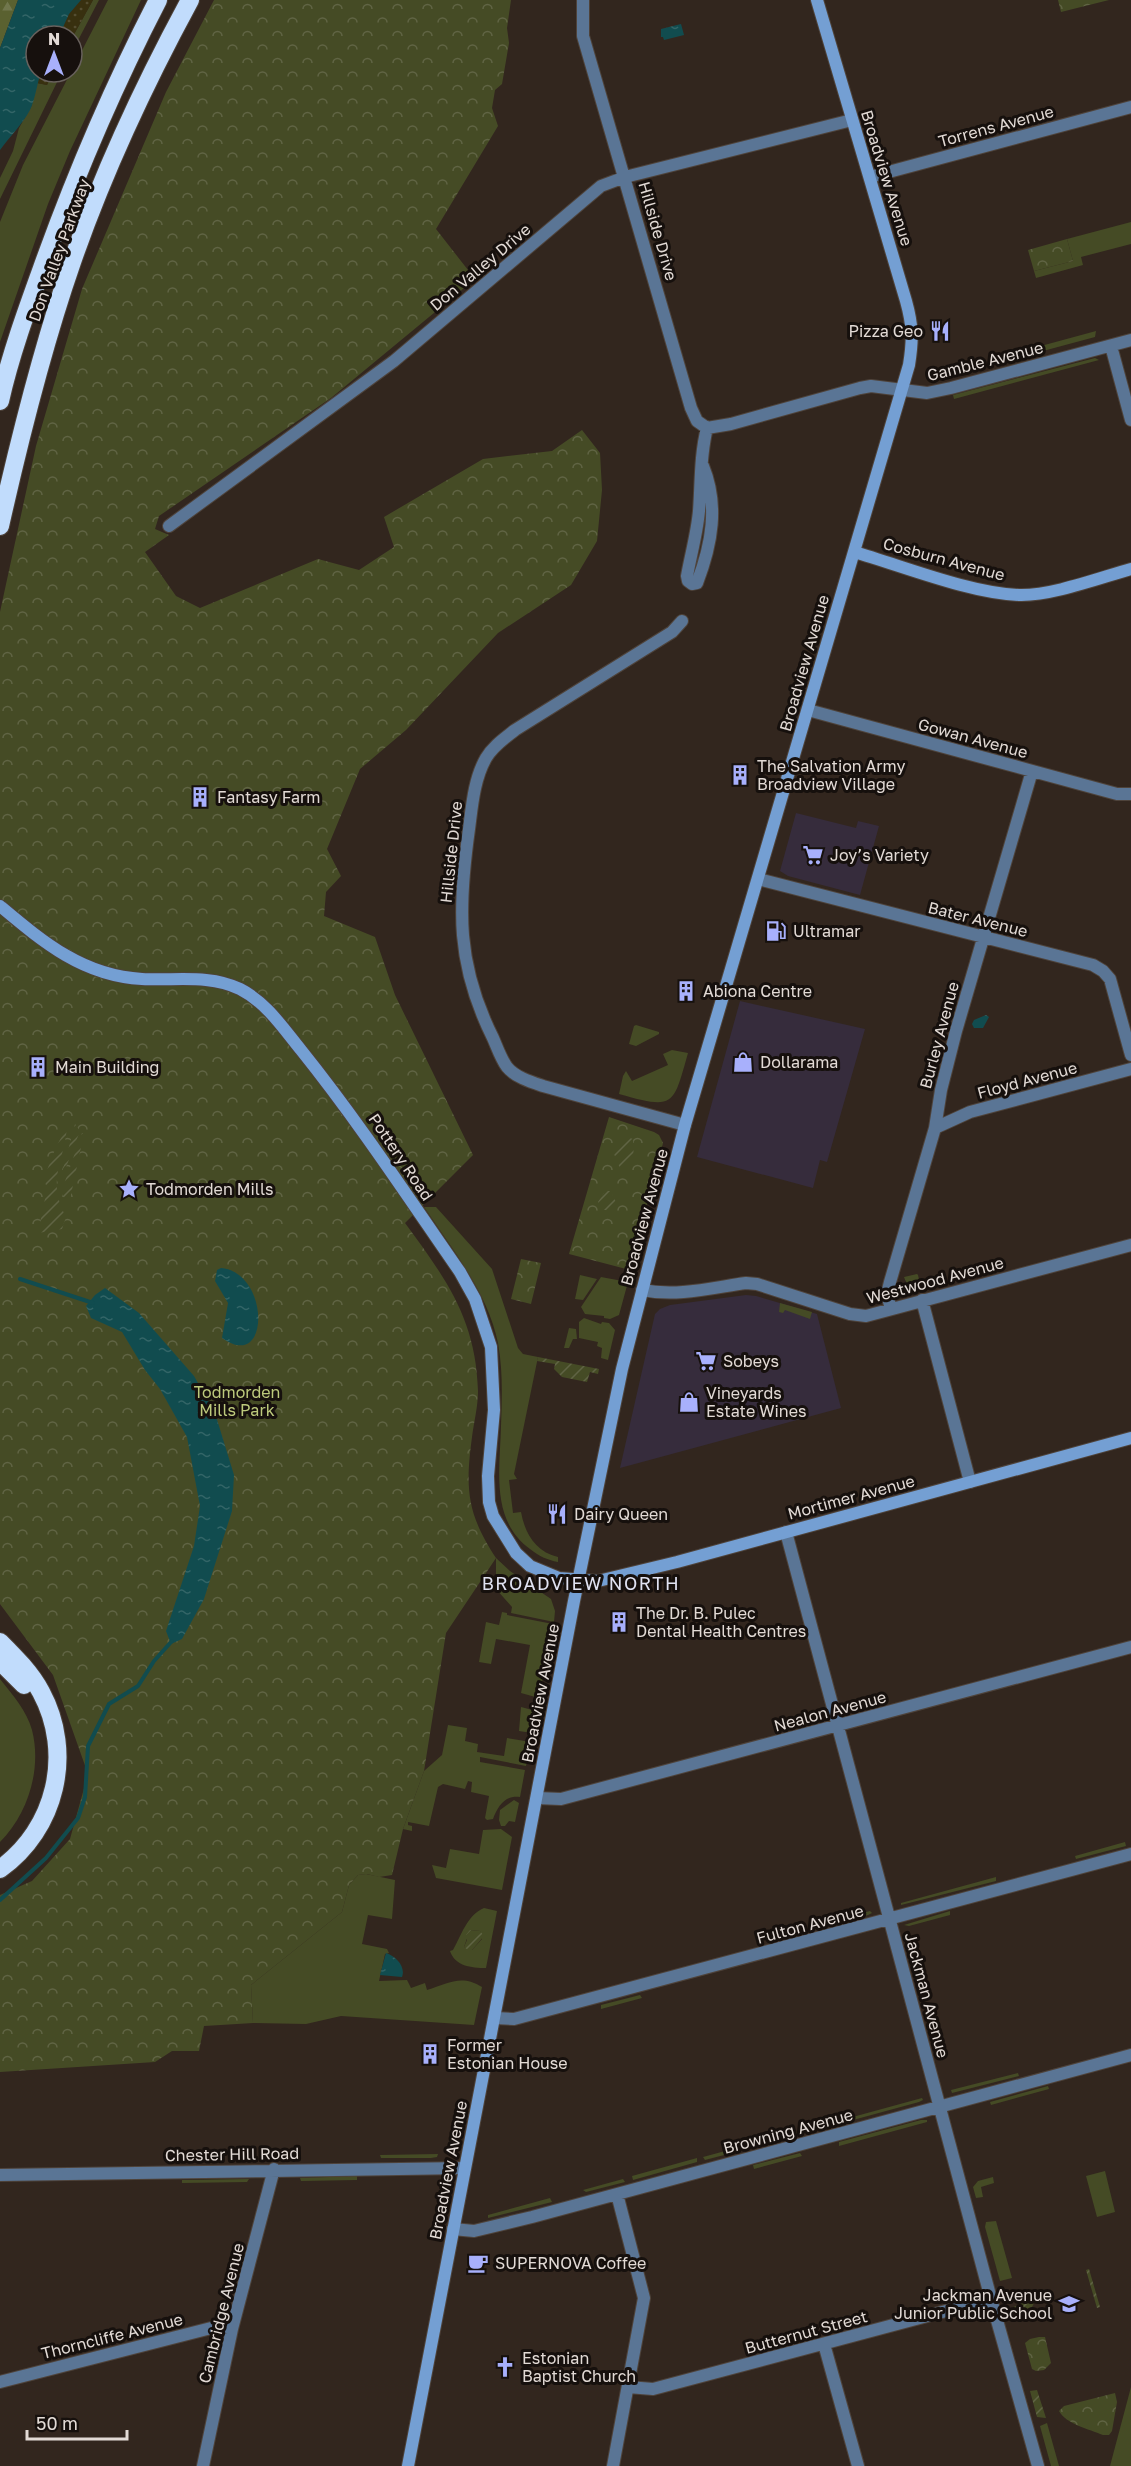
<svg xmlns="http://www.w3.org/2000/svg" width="1131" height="2466" font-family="'Golos Text',sans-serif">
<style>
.commercial{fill:#362c3c}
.grass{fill:#454b25;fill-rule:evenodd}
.forest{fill:url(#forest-firs)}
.sand{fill:url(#sand-dots)}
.park{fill:url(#park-crowns)}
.garden{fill:url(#garden-furrows)}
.water{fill:url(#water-ripples)}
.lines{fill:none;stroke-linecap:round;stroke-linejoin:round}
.stream{stroke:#114c4f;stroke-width:4}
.street-casing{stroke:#4e433b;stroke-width:14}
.secondary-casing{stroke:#4e433b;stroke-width:14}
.highway-casing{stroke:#4e433b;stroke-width:20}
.street{stroke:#5a7595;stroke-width:12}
.secondary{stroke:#749fd3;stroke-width:12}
.highway{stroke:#c1dcfc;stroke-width:18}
.labels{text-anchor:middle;stroke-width:6;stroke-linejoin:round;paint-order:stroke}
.street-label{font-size:16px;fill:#e2dad5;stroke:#16100d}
.poi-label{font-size:16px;fill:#e2dad5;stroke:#16100d;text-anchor:start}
.park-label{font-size:16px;fill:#bdca7c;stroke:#16100d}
.neighbourhood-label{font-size:18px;letter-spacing:1.5px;fill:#e1e3f2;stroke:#16100d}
</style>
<defs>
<pattern id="forest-firs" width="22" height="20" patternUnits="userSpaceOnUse" patternTransform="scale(1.5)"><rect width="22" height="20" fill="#5a6130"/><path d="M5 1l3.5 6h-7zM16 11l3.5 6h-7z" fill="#71774d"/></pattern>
<pattern id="sand-dots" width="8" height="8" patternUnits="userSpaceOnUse" patternTransform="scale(1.5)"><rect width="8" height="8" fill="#38300f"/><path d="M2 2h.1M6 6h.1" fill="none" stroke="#544d31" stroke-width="1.8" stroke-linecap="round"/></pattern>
<pattern id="park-crowns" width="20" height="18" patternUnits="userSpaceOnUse" patternTransform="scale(1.5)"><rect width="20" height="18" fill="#454b25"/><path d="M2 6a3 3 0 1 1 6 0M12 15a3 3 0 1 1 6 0" fill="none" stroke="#606444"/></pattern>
<pattern id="garden-furrows" width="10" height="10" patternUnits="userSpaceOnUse" patternTransform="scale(1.5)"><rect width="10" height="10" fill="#454b25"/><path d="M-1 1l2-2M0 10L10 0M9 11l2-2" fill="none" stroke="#606444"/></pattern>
<pattern id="water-ripples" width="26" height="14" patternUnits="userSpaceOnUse" patternTransform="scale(1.5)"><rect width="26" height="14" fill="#114c4f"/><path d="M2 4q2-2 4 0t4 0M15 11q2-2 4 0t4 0" fill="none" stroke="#336567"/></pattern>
</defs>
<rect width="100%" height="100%" fill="#32261e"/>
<path class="commercial" d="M796 813 856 828 858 821 879 826 860 895 788 876 780 871Z
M740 1001 865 1029 827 1162 820 1160 813 1188 697 1157Z
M746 1295 756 1296 817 1314 841 1408 620 1468 655 1314 660 1309 670 1305Z"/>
<path class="grass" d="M93 0H99L72 52V38Z
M108 0H141L70 151 48 204 0 342V222L23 165Z
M53 72H62L0 199V178L13 151 19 128 31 107 37 83 47 85Z
M1131 222V244L1081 257 1083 265 1036 278 1034 271 1073 261 1067 239Z
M1096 331 1095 337 998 363 997 358Z
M1095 358 1099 360 954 399 953 395Z
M986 362 987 367 937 380 931 379V377Z
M636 1025 659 1032V1034L636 1046 629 1044 634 1026Z
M672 1050 688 1053C673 1106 675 1110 619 1094L623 1076 626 1071 632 1081 668 1065 663 1054Z
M424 1207H436L492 1269 518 1348 523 1354 538 1357 514 1474 517 1479 509 1480 513 1513 521 1512C525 1534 536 1552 558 1557V1562C547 1560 539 1556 530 1549 490 1520 500 1469 501 1426 502 1398 503 1371 498 1343 488 1293 452 1249 424 1207Z
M917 1274 918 1275 921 1288C912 1289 907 1286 904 1277Z
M580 1275 597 1279 583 1300 575 1299Z
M601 1277 628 1282 619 1315 610 1319 604 1318V1316L585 1314 581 1307Z
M780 1303 812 1312 810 1319 785 1310 783 1313 779 1312Z
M584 1318 601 1324 602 1322 609 1323 615 1330 608 1360 601 1358 602 1348 597 1346 598 1342 579 1338V1322Z
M569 1328 576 1329 577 1339H573L569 1348H564Z
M496 1558 510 1571 551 1599 555 1611 554 1622 511 1613 512 1607 496 1589Z
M502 1612 507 1613V1615L553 1624 539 1698 521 1693 530 1645 496 1639 491 1664 479 1662 486 1622 499 1625Z
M0 1679C12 1694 27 1711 32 1730 42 1769 28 1814 0 1842Z
M521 1707 536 1711 532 1733 519 1731Z
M448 1725 467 1728 465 1741 478 1744 477 1752 504 1756 507 1738 531 1742 526 1766 480 1757V1762L525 1770 520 1797C505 1795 498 1806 493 1819L487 1820 485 1818 489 1796 471 1792 472 1782 468 1781 465 1789 443 1784 438 1787 429 1826 408 1822V1825L412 1826V1831L403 1829 424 1771 442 1755Z
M514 1800 519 1803 515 1822 509 1821 505 1826H501L499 1820 500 1810Z
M501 1829 512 1837 502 1890 436 1878 432 1865 446 1868 450 1849 479 1854 483 1830Z
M1125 1842 1126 1846 1076 1859 1075 1856Z
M366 1874 395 1880 392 1919 368 1915 362 1944 387 1949 389 1953 385 1954 379 1981 407 1980 411 1988 425 1983 427 1990C448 1983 462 1974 482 1987L474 2025 341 2016 306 2024 253 2023 251 1985 342 1912 349 1885 358 1875Z
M996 1877V1881L901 1905V1903Z
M484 1908 497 1911 486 1968C471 1968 455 1966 450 1951L453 1950C461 1936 467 1915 484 1908ZM470 1930 480 1931 482 1939 472 1950 464 1947Z
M870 1911 872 1913 868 1915 826 1926 825 1923Z
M950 1911V1915L909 1926 904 1925Z
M640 1995 642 1998 601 2009V2005Z
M1018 2073 1019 2076 952 2093 951 2090Z
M1048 2086 1049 2089 991 2105 990 2102Z
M922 2098 923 2100 919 2102 776 2141V2138Z
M921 2120H927V2122L839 2146V2142Z
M770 2139V2143L705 2160 703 2157Z
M800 2153 802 2156 754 2169 753 2165Z
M438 2154 437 2157 431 2158H381L380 2155Z
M697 2158V2162L633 2180 632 2176Z
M1105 2171 1115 2212 1097 2217 1086 2176Z
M357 2176V2180L301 2181 300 2178Z
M993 2177 994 2183 981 2187 983 2197 976 2198 973 2187 978 2181Z
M249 2179 247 2182 182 2183V2180Z
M623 2179 625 2182 586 2192 583 2190Z
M550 2198 552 2202 488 2218V2215Z
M996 2221 1012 2278 1000 2281 985 2227 986 2222Z
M1131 2387V2466H1110Z
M1047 2423 1059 2466H1051L1040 2426Z"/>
<path class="forest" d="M0 0H18L0 48Z"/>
<path class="sand" d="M81 0H93L72 38V36H59L69 14Z
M41 72H53L47 85 37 83Z"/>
<path class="park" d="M214 0H511L507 28 509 43 502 84 495 90 492 108 498 126 436 229 475 279 331 398 159 516 155 529 169 535 145 552 176 596 200 608 318 559 359 570 394 547 384 517 483 459 552 451 582 430 600 453 602 490 597 541 571 585 498 633 406 730 360 769 327 849 341 876 326 892 324 916 375 937 395 995 473 1155 405 1223C446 1279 476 1319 478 1391 478 1406 474 1422 472 1437 465 1489 467 1514 496 1558L446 1633 424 1771 403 1829 392 1875 379 1877 367 1874 358 1875 349 1885 342 1912 251 1985 253 2023 204 2026 199 2051H172L155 2062 0 2072V1895L32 1881 70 1839 88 1774 53 1675 0 1604V612L36 446 82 289 166 92Z
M1058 0H1109L1061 12Z
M1067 239 1073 261 1034 271 1028 250Z
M609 1117 654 1132 659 1135 663 1143 630 1270 569 1254Z
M521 1259 541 1263 531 1304 511 1299Z
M1039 2337H1045L1051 2363 1044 2370 1036 2371 1032 2369 1025 2343 1030 2339Z
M1115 2393 1117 2402 1112 2431 1109 2435H1103C1089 2429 1066 2424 1059 2411L1064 2406Z"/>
<path class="garden" d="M75 1124 80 1131 63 1175 62 1173Z
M67 1127C64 1163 46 1180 66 1217L62 1229 38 1233 47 1189 44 1178 56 1147Z
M82 1133H84L69 1204 63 1196V1187Z
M630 1138 633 1139C634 1152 635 1167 622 1173L614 1154 615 1148Z
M605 1191H611L618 1207 616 1210H603L598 1202Z
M538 1357 599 1369 598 1374 590 1372 587 1382 562 1377 554 1369 555 1364 537 1361Z
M470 1930 480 1931 484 1936 472 1950H468L464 1947 467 1940 466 1935Z
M1089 2269 1100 2307 1097 2308 1086 2270Z
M1031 2298 1034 2303 1032 2307 1010 2317 1008 2310Z
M1037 2390 1046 2418 1037 2417 1030 2391Z"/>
<path class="water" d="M18 0H81L69 14 59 36H36V72H41C37 84 35 100 30 110 22 125 10 136 0 150V48Z
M681 24 684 35 664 40 663 37H661V29Z
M986 1015 989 1017 983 1028H974L972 1024 974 1020Z
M221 1268C270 1272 271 1373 222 1338L228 1303 215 1281 217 1270Z
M105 1288 139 1313 194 1376 215 1413 234 1475 232 1511 204 1599 182 1639 171 1644 166 1631 194 1546 200 1506 187 1437 160 1389 145 1370 122 1332 91 1318 86 1306 95 1295Z
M386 1953C396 1956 406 1967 402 1977L380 1975Z"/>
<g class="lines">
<path class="stream" d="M20 1279 93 1303
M0 1900 46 1858 78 1818 85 1797 88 1746 109 1704 138 1686 154 1661 172 1641"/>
<g class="street-casing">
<path id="street" d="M583 0V36L691 408 697 421 707 428
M870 177 1131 107
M1111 346 1131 420
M707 428 731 424 860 388 871 386 927 393 951 388 1131 340
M703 466C719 505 712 544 697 583L692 584 688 581 687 576C691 554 697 533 699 511 701 484 700 455 707 428
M169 526 394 361 601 186 625 177 852 120
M682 621 672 632 515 730C505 738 493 746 486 758 474 779 472 806 469 829 458 908 456 964 493 1038 497 1047 501 1059 507 1067 515 1077 531 1082 543 1086L685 1125
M808 710 1117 794H1131
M758 879 1093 965 1103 971 1110 979 1131 1055
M935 1128 970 1112 1131 1069
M642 1290C677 1297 711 1288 746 1283L757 1284 850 1314 866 1316 1131 1245
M922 1300 970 1482
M891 1309 887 1294 890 1282 935 1128 941 1090 956 1031 1032 771
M786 1532 991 2299 1038 2466
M537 1798 561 1799 1131 1647
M495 2018 514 2019 1131 1854
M0 2175 465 2168
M453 2229 474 2231 532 2217 1131 2055
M824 2344 858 2466
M0 2382 219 2326 232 2329
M628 2387 653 2389 991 2299
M203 2466 232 2329 274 2169
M613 2466 644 2298 617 2194"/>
</g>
<g class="secondary-casing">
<path id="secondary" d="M854 552C903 566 969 593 1019 595 1051 596 1099 578 1131 569
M0 906C43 942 83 976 142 979 175 981 209 974 240 989 266 1002 283 1028 301 1050 358 1121 408 1197 460 1272L475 1299 491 1347 494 1410 488 1476 489 1502 493 1516 516 1553 530 1566 559 1578 598 1581 677 1562 1131 1438
M408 2466 574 1601 622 1369 685 1125 909 365C913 340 913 326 906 301L817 0"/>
</g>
<g class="highway-casing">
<path id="highway" d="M0 401C11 352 29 304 46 257 78 169 115 83 158 0
M0 526C20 437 42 348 72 262 103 173 145 83 190 0
M0 1642C15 1657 31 1673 41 1692 74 1753 56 1829 0 1869
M0 1661 24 1685"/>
</g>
<use href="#street" class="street"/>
<use href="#secondary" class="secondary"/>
<use href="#highway" class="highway"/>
</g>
<defs>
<g id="restaurant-bare" transform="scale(1.62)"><path d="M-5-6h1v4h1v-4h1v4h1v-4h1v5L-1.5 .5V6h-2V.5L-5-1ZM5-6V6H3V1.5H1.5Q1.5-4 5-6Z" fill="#a8b0fc" stroke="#16100d" stroke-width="2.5" paint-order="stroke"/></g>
<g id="building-bare" transform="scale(1.62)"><path d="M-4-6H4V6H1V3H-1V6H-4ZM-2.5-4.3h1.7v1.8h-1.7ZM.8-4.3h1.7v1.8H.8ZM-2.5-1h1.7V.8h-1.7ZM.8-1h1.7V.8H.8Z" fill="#a8b0fc" stroke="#16100d" stroke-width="2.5" paint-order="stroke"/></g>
<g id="supermarket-bare" transform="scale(1.62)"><path d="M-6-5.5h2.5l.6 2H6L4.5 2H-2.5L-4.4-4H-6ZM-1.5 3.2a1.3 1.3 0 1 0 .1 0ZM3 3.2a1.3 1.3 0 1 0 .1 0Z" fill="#a8b0fc" stroke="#16100d" stroke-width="2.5" paint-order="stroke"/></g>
<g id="fuel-bare" transform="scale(1.62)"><path d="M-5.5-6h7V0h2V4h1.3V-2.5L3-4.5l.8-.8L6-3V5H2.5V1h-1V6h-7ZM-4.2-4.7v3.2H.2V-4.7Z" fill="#a8b0fc" stroke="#16100d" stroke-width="2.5" paint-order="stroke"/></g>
<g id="shop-bare" transform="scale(1.62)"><path d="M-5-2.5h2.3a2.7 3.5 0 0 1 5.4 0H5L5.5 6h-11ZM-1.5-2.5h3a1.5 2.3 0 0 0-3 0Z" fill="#a8b0fc" stroke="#16100d" stroke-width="2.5" paint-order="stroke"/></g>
<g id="sight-bare" transform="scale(1.62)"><path d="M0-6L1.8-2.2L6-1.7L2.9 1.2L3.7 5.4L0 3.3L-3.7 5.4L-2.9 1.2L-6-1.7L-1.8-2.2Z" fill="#a8b0fc" stroke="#16100d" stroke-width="2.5" paint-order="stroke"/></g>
<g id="cafe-bare" transform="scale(1.62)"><path d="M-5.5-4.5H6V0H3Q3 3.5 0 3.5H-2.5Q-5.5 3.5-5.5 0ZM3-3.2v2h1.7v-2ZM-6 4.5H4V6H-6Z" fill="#a8b0fc" stroke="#16100d" stroke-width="2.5" paint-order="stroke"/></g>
<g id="school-bare" transform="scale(1.62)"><path d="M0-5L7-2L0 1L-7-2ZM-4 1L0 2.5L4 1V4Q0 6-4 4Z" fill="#a8b0fc" stroke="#16100d" stroke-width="2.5" paint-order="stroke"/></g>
<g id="church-bare" transform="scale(1.62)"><path d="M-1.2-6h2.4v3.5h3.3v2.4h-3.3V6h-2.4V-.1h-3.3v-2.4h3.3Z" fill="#a8b0fc" stroke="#16100d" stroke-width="2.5" paint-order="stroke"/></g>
</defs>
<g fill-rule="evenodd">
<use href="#restaurant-bare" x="940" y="331"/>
<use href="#building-bare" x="740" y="775"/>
<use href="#building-bare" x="200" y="797"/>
<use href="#supermarket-bare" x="813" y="855"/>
<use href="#fuel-bare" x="776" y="931"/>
<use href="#building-bare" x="686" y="991"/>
<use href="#shop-bare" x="743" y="1062"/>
<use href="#building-bare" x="38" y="1067"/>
<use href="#sight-bare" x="129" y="1189"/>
<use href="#supermarket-bare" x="706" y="1361"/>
<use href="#shop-bare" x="689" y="1402"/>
<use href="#restaurant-bare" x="557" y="1514"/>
<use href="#building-bare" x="619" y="1622"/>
<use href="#building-bare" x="430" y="2054"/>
<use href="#cafe-bare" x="478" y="2263"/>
<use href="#school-bare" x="1069" y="2304"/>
<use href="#church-bare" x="505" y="2367"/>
</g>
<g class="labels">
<g class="street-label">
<text transform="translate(996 126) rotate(-15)" y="6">Torrens Avenue</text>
<text transform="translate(887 178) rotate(73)" y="6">Broadview Avenue</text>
<text transform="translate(658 231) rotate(74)" y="6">Hillside Drive</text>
<text transform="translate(59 250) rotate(-70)" y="6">Don Valley Parkway</text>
<text transform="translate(480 267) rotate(-40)" y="6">Don Valley Drive</text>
<text transform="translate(985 361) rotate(-14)" y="6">Gamble Avenue</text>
<text transform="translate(944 559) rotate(15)" y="6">Cosburn Avenue</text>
<text transform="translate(804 663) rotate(-74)" y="6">Broadview Avenue</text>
<text transform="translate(973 738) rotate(15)" y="6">Gowan Avenue</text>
<text transform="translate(451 852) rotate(-84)" y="6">Hillside Drive</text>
<text transform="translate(978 919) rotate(14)" y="6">Bater Avenue</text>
<text transform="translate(939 1035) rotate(-75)" y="6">Burley Avenue</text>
<text transform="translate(1027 1080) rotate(-15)" y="6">Floyd Avenue</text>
<text transform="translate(401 1157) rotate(56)" y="6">Pottery Road</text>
<text transform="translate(644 1217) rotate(-75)" y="6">Broadview Avenue</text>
<text transform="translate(935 1280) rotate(-15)" y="6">Westwood Avenue</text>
<text transform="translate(851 1497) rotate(-15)" y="6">Mortimer Avenue</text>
<text transform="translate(540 1693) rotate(-79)" y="6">Broadview Avenue</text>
<text transform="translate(830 1711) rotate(-15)" y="6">Nealon Avenue</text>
<text transform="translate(810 1924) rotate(-15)" y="6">Fulton Avenue</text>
<text transform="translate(927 1995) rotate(75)" y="6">Jackman Avenue</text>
<text transform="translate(788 2131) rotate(-15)" y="6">Browning Avenue</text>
<text transform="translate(232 2154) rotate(-1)" y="6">Chester Hill Road</text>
<text transform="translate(448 2170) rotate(-79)" y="6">Broadview Avenue</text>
<text transform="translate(221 2313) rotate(-76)" y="6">Cambridge Avenue</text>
<text transform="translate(806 2332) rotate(-15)" y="6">Butternut Street</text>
<text transform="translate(112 2336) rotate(-14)" y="6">Thorncliffe Avenue</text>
</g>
<g class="poi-label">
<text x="923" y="337" text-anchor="end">Pizza Geo</text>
<text x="757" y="772">The Salvation Army<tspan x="757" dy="18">Broadview Village</tspan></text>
<text x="217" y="803">Fantasy Farm</text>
<text x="830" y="861">Joy’s Variety</text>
<text x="793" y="937">Ultramar</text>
<text x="703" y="997">Abiona Centre</text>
<text x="760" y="1068">Dollarama</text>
<text x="55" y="1073">Main Building</text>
<text x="146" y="1195">Todmorden Mills</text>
<text x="723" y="1367">Sobeys</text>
<text x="706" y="1399">Vineyards<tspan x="706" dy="18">Estate Wines</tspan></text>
<text x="574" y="1520">Dairy Queen</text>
<text x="636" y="1619">The Dr. B. Pulec<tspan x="636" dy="18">Dental Health Centres</tspan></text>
<text x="447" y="2051">Former<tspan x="447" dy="18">Estonian House</tspan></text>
<text x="495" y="2269">SUPERNOVA Coffee</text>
<text x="1052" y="2301" text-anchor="end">Jackman Avenue<tspan x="1052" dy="18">Junior Public School</tspan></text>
<text x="522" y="2364">Estonian<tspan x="522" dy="18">Baptist Church</tspan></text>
</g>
<g class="park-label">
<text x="237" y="1398">Todmorden<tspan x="237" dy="18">Mills Park</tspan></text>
</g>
<g class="neighbourhood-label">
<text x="581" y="1590">BROADVIEW NORTH</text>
</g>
</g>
<g transform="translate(54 54)"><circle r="28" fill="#16100d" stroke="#68615d" stroke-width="1.5"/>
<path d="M0-4.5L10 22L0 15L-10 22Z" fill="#a8b0fc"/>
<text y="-9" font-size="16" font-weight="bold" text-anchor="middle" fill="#e2dad5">N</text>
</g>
<path d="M27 2430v9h100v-9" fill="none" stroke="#e2dad5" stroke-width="3"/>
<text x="36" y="2430" font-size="18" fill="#e2dad5" stroke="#16100d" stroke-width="4.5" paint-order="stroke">50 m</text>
</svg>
